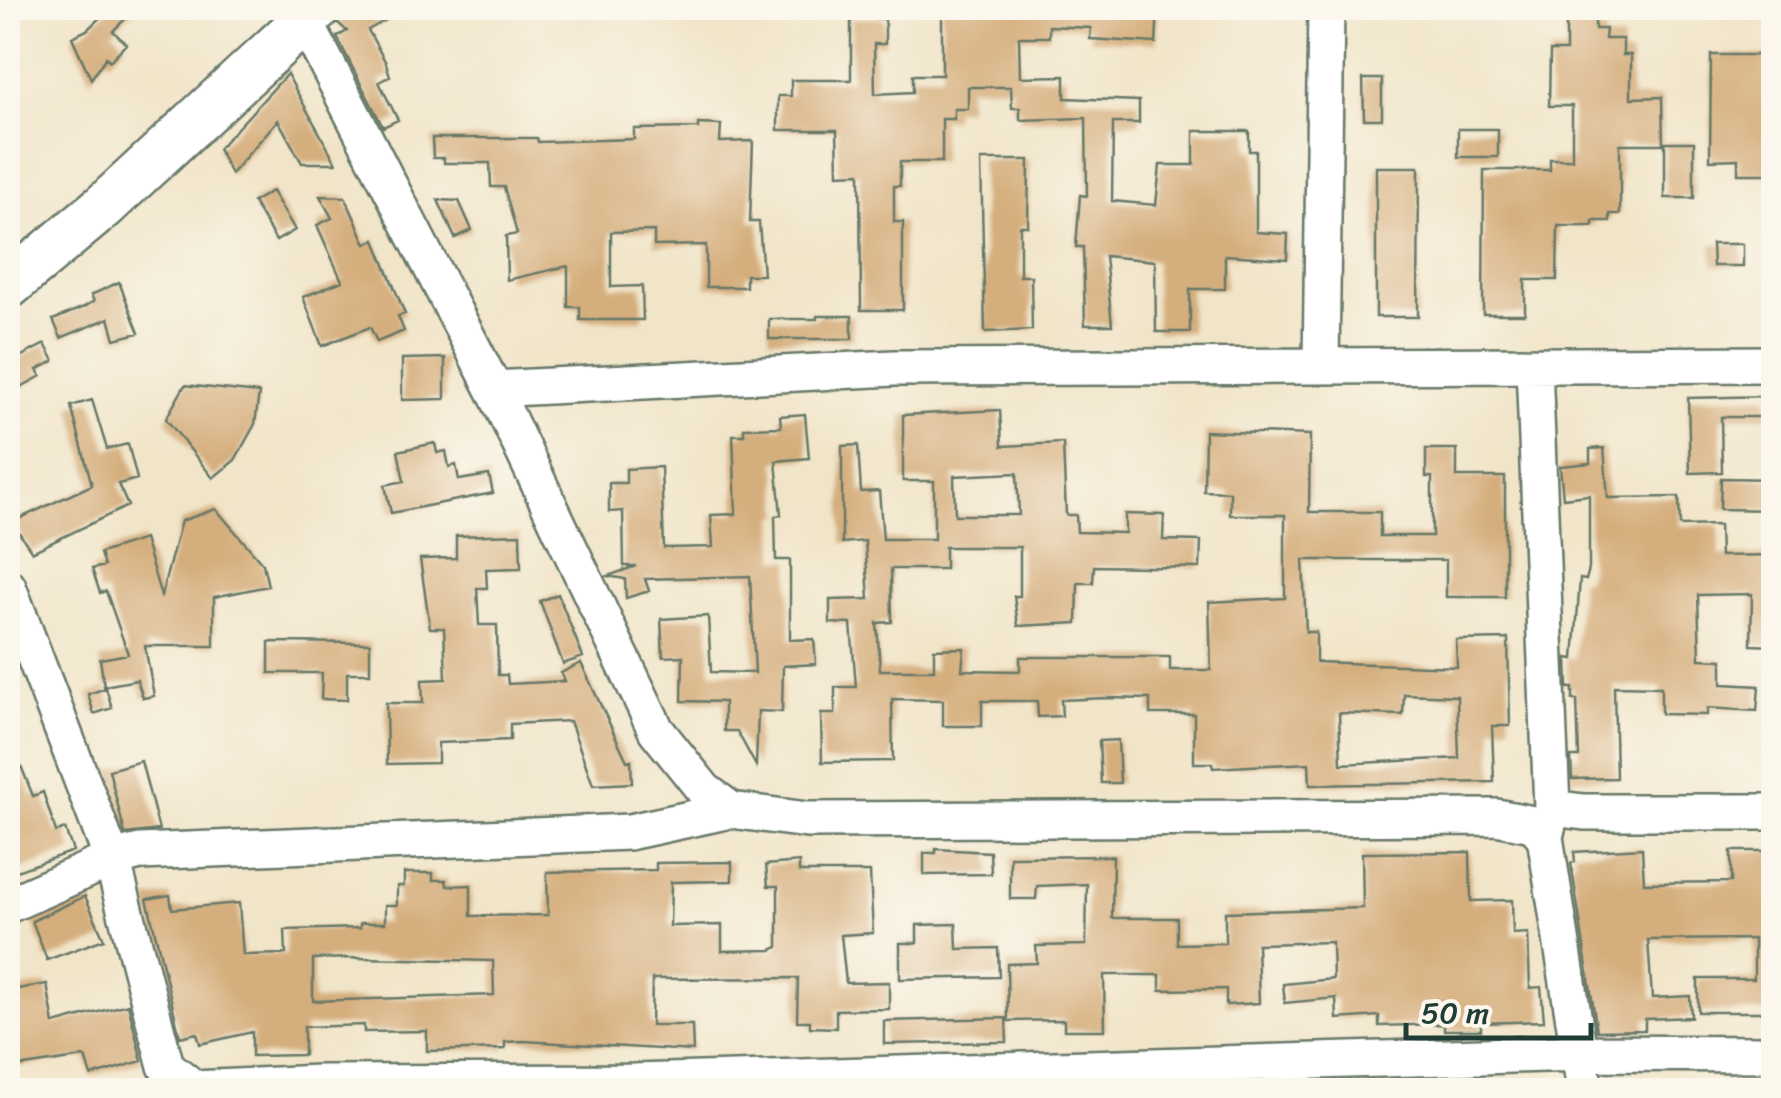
<svg xmlns="http://www.w3.org/2000/svg" width="1781" height="1098" font-family="Sriracha,sans-serif">
<style>
.building{fill:#d5ae7d;fill-rule:evenodd}
.lines{fill:none;stroke-linecap:round;stroke-linejoin:round}
.minor-casing{stroke:#687868;stroke-width:40}
.major-casing{stroke:#687868;stroke-width:50}
.minor{stroke:#fff;stroke-width:35}
.major{stroke:#fff;stroke-width:45}
</style>
<rect width="100%" height="100%" fill="#fbf7ec"/>
<filter id="ink" filterUnits="userSpaceOnUse"><feTurbulence type="fractalNoise" baseFrequency=".01" numOctaves="2"/><feDisplacementMap in="SourceGraphic" scale="20" xChannelSelector="R" yChannelSelector="G"/><feConvolveMatrix kernelMatrix="1 2 1 2 8 2 1 2 1" color-interpolation-filters="sRGB"/></filter>
<filter id="wash" filterUnits="userSpaceOnUse"><feTurbulence type="fractalNoise" baseFrequency=".0048" numOctaves="4" result="noise"/><feDisplacementMap in="SourceGraphic" scale="40" xChannelSelector="R" yChannelSelector="G"/><feGaussianBlur stdDeviation="2.25" result="paint"/><feColorMatrix in="noise" values="0 0 0 0 0 0 0 0 0 0 0 0 0 0 0 0 0 1.4 0 .05"/><feComposite in="paint" operator="in"/></filter>
<g filter="url(#wash)">
<rect width="100%" height="100%" fill="#f1e5c9"/>
<g id="blocks">
<path class="building" d="M110 8H136L113 31 126 44 110 61 106 57 91 79 72 37 87 30Z
M344 8H408L368 30 386 63 390 76 379 82 398 120 383 127 337 37 347 31 338 23Z
M942 8H1158L1156 43 1090 39 1091 28 1049 26V37H1019L1020 77 1065 76V98L1139 101V123H1113L1112 201 1156 205 1160 165H1194V131H1249V151H1256V232L1288 234 1287 259 1225 255V289H1190V332H1156L1155 261 1105 256 1112 325H1085L1083 247H1076L1080 195 1087 196 1086 118 1020 120V108H1012L1011 87H968V109H954V119H942V162H900V186H894V222H903V310H861L860 173 838 174 837 130H778V96H791V80H851V19L885 18V44H874L875 94 913 92V75H942Z
M1566 17 1595 18V29H1606L1605 39H1623V55H1631V98L1662 97 1663 144H1620V214H1610V221H1593V226H1558L1557 280H1525V314H1483L1484 170H1550V159H1572V106H1549L1550 51H1566Z
M1711 55H1774V174H1738V159L1710 160Z
M287 74 336 163H302L278 120 231 174 218 149Z
M1363 79H1382V119H1364Z
M698 124 721 125 720 142 753 141 750 222H759L763 275H746V287H706V245L654 246V231L611 232V287L642 286 643 320H580V307H568V266L507 280 506 236 517 234 504 187H491L490 163H444V158H433L432 138H537L538 142 634 139V129L698 128Z
M1458 129H1498V157H1458Z
M1665 142H1694V198H1665Z
M981 160H1029L1028 226H1020V276H1031L1032 330 985 332Z
M1376 167H1419L1418 317H1376Z
M272 191 295 230 276 241 253 202Z
M320 196 345 197 366 244 375 240 405 314 398 316 404 331 377 342 370 327 322 346 303 297 342 281 317 225 332 218Z
M438 200 459 201 472 230 455 238Z
M1712 244H1743V266H1713Z
M119 282 139 333 115 339 109 318 61 338 53 320 84 307 94 301 91 295Z
M817 316H852V339H769V319H817Z
M45 344 54 361 37 370 41 376 8 394V363Z
M445 358V399L402 400V359Z
M185 385 259 393 255 424 235 460 213 478 166 419Z
M1768 396V417H1721L1722 472 1690 473 1688 398Z
M92 400 107 449 128 444 137 479 118 484 128 506 32 552 12 522 92 485 71 406Z
M1000 410 1002 446 1063 443 1066 515H1076L1077 532 1125 533V514L1164 515 1163 540 1201 541 1200 568 1094 566 1093 583H1078L1077 623 1018 626 1014 596H1020V547H945V569H891L892 622 877 623 880 670H934V649L964 648 962 670 1020 671V657H1170V670H1211L1209 602 1285 598V515H1230V492L1204 491 1205 431 1310 435 1309 512H1380V536H1432V477H1426V449H1457V477H1505V597H1446V560H1303L1306 632H1316V662L1457 667 1456 640 1508 639 1510 726H1492L1494 782 1310 785 1309 763 1213 768 1212 763H1194V714H1150V699L1108 698 1061 700 1062 716 1038 717 1037 701H982V726H943V700L892 699 893 761 822 762 821 714H835V687H856L851 624 830 623V600L869 599 865 541 842 543V446L858 445 861 492 879 491 883 539H934V481H903V415ZM1017 473 1019 515H955L954 476ZM1404 694 1457 696 1459 758 1341 764 1339 713 1403 715Z
M805 414 809 458 776 461 781 515 775 516 776 560H790V640L814 639 816 664 783 666 782 712 758 711 756 766 737 731H724V702L682 701 683 656 663 657 661 619 708 616 711 672 755 673 750 576 645 579 649 591 626 598 625 579 608 576 636 566H624L623 511 609 512V483H626V469L661 467 664 548 713 547 711 515 736 514 733 435H744V428L781 427 780 416Z
M435 443 437 453 446 451 449 467 456 465 459 480 489 475 493 493 391 513 385 485 404 481 398 451Z
M1604 448 1608 498 1679 497 1680 526 1719 525 1720 556 1774 555 1773 646 1751 645 1752 594 1698 595 1700 659 1722 660V684L1759 686 1757 711 1707 708V715L1661 714V687L1614 686 1616 778 1572 779 1571 757H1579L1577 700H1573V688H1568L1567 658 1574 659 1580 579 1586 580 1589 569V495L1563 498 1560 466 1590 463V449Z
M1721 478 1774 479V510L1720 509Z
M216 509 263 564 268 586 214 597V646H145L154 696 143 698 137 680 104 686 100 659 128 654 106 591 100 593 92 569 104 566 100 553 144 539 161 596 181 521Z
M520 534 521 568 486 569 487 588H477L479 625H497L498 675H507L508 684 565 681 561 673 581 663 627 761 631 760 632 783 593 785 570 721 510 724V740L438 743V763L387 764 386 703H423L422 680 446 679 444 628H430L420 559 456 558V536Z
M558 594 583 657 563 664 540 601Z
M269 642 370 643V673H347V700L321 699 322 673H269Z
M106 688 112 708 94 714 88 694Z
M8 733 33 796 43 792 56 832 65 829 73 851 14 872 8 853Z
M1118 740 1120 783H1101L1099 741Z
M141 761 159 830 125 834 109 770Z
M1642 848 1644 883 1731 882V851H1774V1012H1698V979H1754V939L1648 940 1652 998 1690 996 1691 1017 1645 1019V1030L1597 1031 1571 863 1575 862 1574 852Z
M936 849 990 852 991 874 924 875V853H936Z
M1470 852 1471 901 1512 900 1513 934 1528 933 1530 988 1541 987 1544 1021 1481 1023V1030H1444V1024L1379 1026V1016L1337 1019 1336 998 1285 1003 1283 984 1333 979 1332 942 1257 944 1259 1003 1226 1005V989L1160 990V975H1104L1105 1030H1064V1020L1008 1021 1007 964 1037 963 1036 946 1086 945 1087 884 1037 886 1036 899H1010V857L1113 856 1112 918H1177V944L1225 943V912L1363 908 1362 853Z
M732 862V881L671 882 670 926 722 925V951L771 950 778 947V886H768L766 865 799 862V872H870L873 933 841 935 846 983 889 982V1009L836 1010V1028L810 1027V1021H797L798 978 652 979 651 1025H692L693 1051 524 1041 505 1042V1049L427 1051V1031L364 1032V1025L304 1027V1055L252 1056V1032L200 1044 197 1033 180 1037 147 899 170 895 172 909 239 903 243 955 286 954 285 930 360 928V923H385V905H397V886H404V873H433V880H446L447 886 471 885V916L548 915 547 872 656 870V863ZM360 958 493 961 494 995 313 1001V959Z
M85 896 104 939 47 960 32 921Z
M956 924 957 949 998 948 999 977 900 979V943H917V925Z
M47 984 54 1024 128 1004 142 1061 91 1076 85 1057 10 1068 8 998 12 997 11 990Z
M1006 1018 1007 1042 884 1044V1021Z"/>
</g>
</g>
<g filter="url(#ink)">
<use href="#blocks" fill-opacity="0" stroke="#687868" stroke-width="2.5"/>
<g class="lines">
<g class="minor-casing">
<path id="minor" d="M298 8 494 389 656 730 704 790 731 810
M1321 365 1326 8
M1534 366 1552 808 1545 837
M494 389 894 368 1774 364
M8 587 112 859 166 1066 196 1090
M1552 808 1584 812H1774
M8 905 112 859 140 852 629 832 731 810 807 820 1496 817 1533 824 1545 837 1585 1090
M172 1090 318 1083 633 1082 1581 1053 1774 1054"/>
</g>
<g class="major-casing">
<path id="major" d="M8 286 104 206 318 8"/>
</g>
<use href="#minor" class="minor"/>
<use href="#major" class="major"/>
</g>
</g>
<rect width="1781" height="1098" fill="none" stroke="#fbf7ec" stroke-width="40"/>
<path d="M1406 1023v15h185v-15" fill="none" stroke="#1f3d34" stroke-width="5"/>
<text x="1421" y="1023" font-size="30" fill="#1f3d34" stroke="#fbf7ec" stroke-width="8" paint-order="stroke">50 m</text>
</svg>
